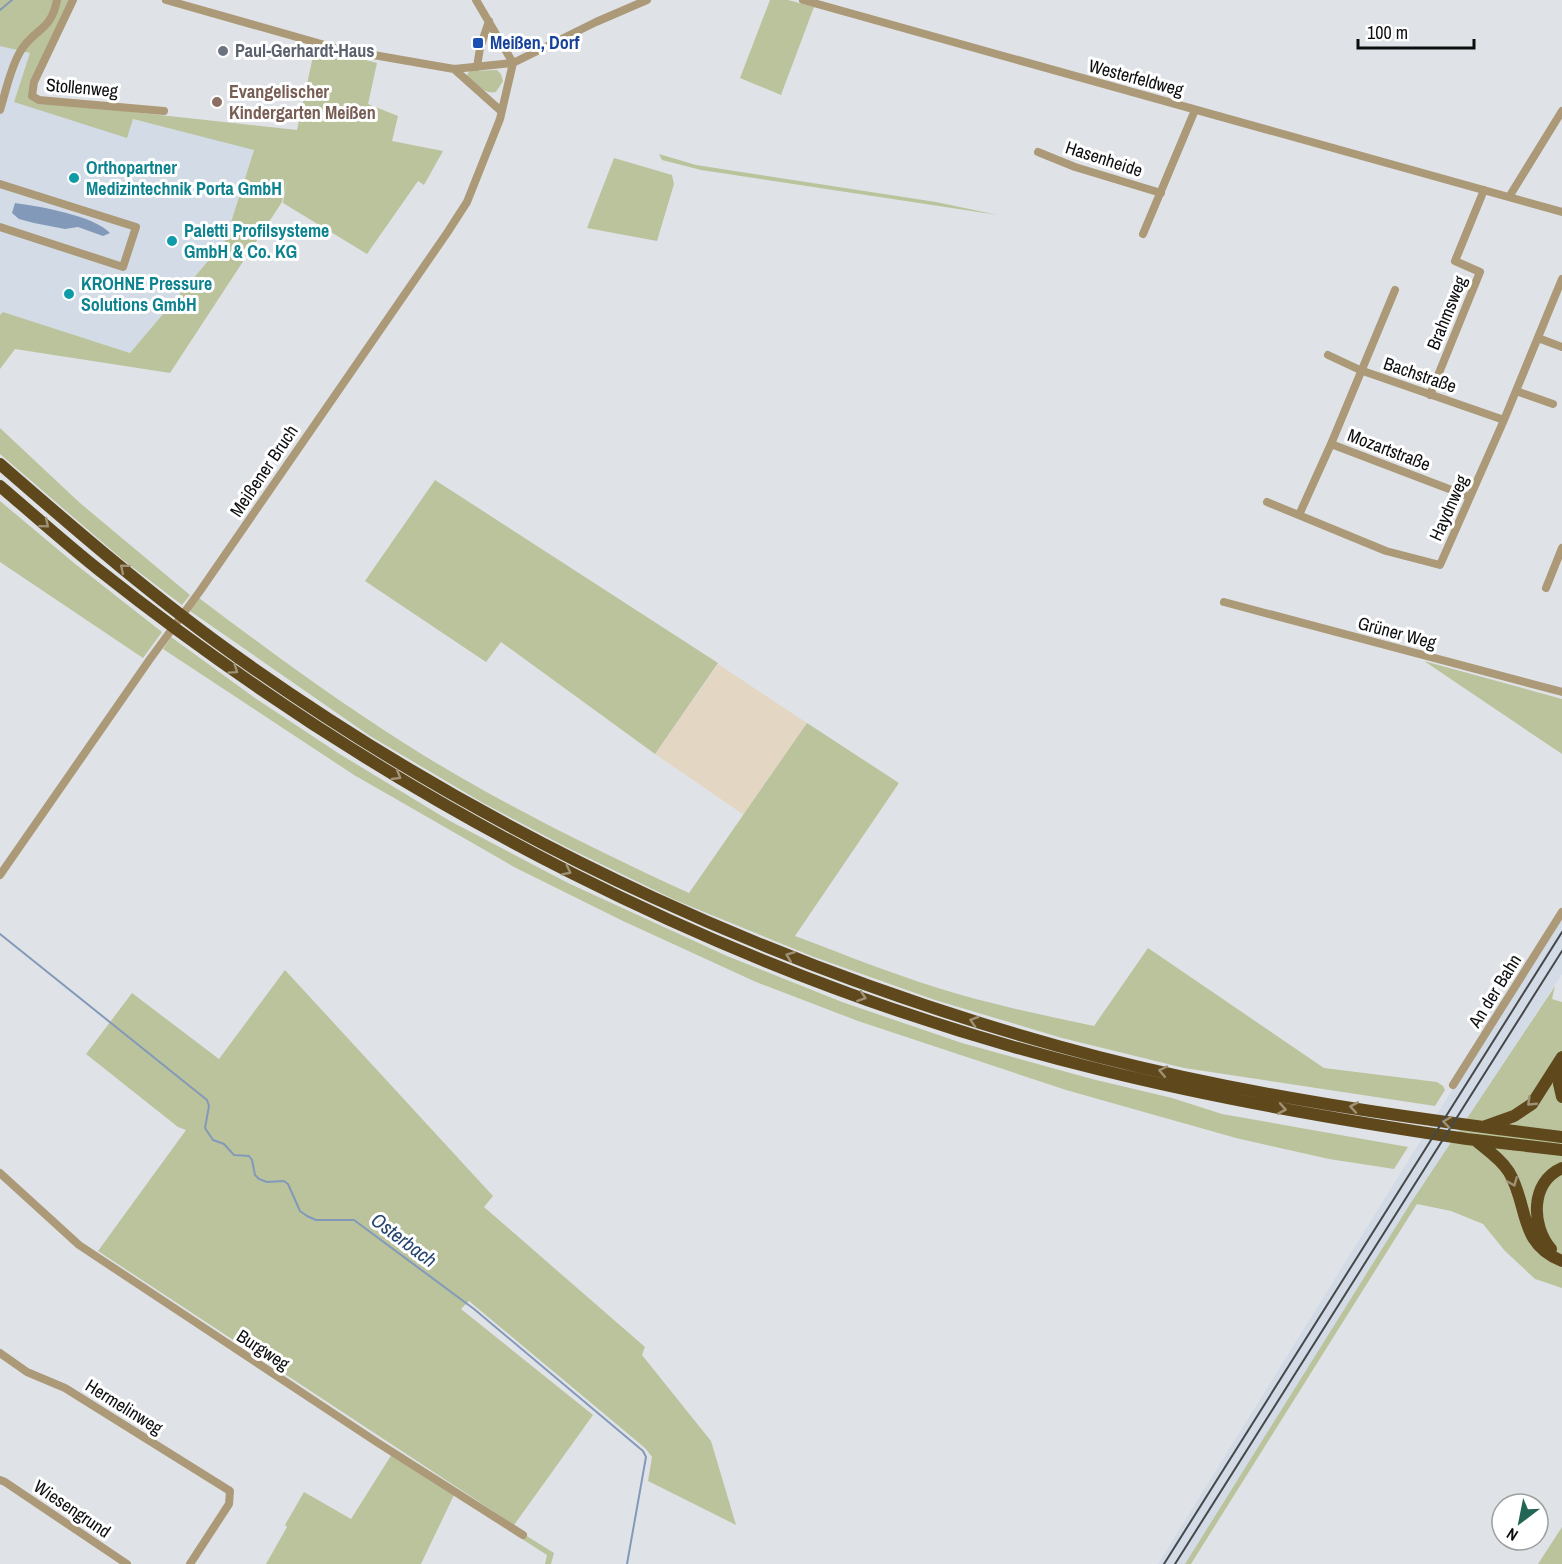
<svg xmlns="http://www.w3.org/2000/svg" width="1562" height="1564" font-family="'Archivo Narrow',sans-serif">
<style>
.built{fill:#d2dbe6}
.industrial{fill:#e3d7c3}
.green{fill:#bbc39d}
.water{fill:#8399b9}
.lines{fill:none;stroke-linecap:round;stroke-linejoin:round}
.stream{stroke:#8399b9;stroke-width:2}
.minor{stroke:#ab9978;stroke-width:8}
.highway{stroke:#5f491c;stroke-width:12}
.rail{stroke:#46484a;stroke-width:2}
.oneway{stroke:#9f9277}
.transit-dot{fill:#1a4fb4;stroke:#fff;stroke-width:2}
.worship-dot{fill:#6b7280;stroke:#fff;stroke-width:2}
.education-dot{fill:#8d6e63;stroke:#fff;stroke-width:2}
.culture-dot{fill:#0f9aa8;stroke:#fff;stroke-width:2}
.labels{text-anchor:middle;stroke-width:6;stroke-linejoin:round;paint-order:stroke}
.transit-label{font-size:18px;font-weight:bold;fill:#164399;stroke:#fff;text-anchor:start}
.worship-label{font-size:18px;font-weight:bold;fill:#5b616d;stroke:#fff;text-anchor:start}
.street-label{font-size:18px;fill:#0d0e10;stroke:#fff}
.education-label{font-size:18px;font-weight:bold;fill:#785e54;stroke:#fff;text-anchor:start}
.culture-label{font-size:18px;font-weight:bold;fill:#0d838f;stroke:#fff;text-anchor:start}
.water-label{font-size:20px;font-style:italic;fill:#274571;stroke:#fff}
</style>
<rect width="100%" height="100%" fill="#dfe3e7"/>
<path class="built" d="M0 46 31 53 14 101 126 137 132 119 254 149 225 241 130 353 3 312 0 315Z
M1562 917V974L1410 1204 1185 1564H1158L1444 1103Z"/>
<path class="industrial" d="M718 664 807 723 744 815 655 754Z"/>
<path class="green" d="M0 0H71L33 77 32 101 297 130 315 47 377 63 368 104 398 116 392 141 443 151 424 185 418 181 367 254 283 203 287 179 282 202 170 373 15 349 0 369V315L3 312 130 353 225 241 254 150 133 119 127 138 14 102 30 53 0 46Z
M770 0H788L814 7 781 95 740 78Z
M497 70 501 74 503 81 496 92C484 95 476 83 467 76L469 71Z
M659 154 696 165 936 202 998 215 701 170 662 160Z
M614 158 672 175 674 184 657 241 587 228Z
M0 428 80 503 190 595 182 605 123 560 0 454Z
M435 480 718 663 655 754 501 642 486 662 365 581Z
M0 501 74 563 162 632 143 658 0 562Z
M199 598C272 653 345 707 423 755 508 807 598 851 689 893L807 723 899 783 795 936C843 954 890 973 938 988 989 1004 1042 1015 1094 1026L1148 948 1324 1068 1437 1082 1443 1086 1445 1090 1435 1106 1184 1068 1062 1038 935 1000 814 957 675 900 566 847 483 803 370 736 190 611Z
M171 637 255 698 338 753 450 821 568 883 727 956 842 1002 962 1043 1092 1079 1172 1098 1222 1114 1408 1147 1394 1169 1329 1159 1236 1138 1066 1090 858 1021 756 982 623 921 516 868 354 775 163 649Z
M1424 661 1562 699V754Z
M285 970 493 1196 484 1207 645 1347 642 1355 711 1441 736 1525 648 1481 652 1457 645 1448 469 1301 461 1309 593 1415 514 1525 98 1251 186 1130 178 1127 86 1054 132 993 219 1059Z
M1555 986 1552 999 1562 1002V1288L1535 1279 1505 1251 1483 1224 1451 1211 1417 1204 1191 1564H1185L1410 1204Z
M392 1454 454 1495 421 1564H266L287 1527 285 1525 304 1492 351 1519Z
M1562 1527V1564H1538Z
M525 1535 554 1553 551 1564H545L547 1555 522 1539Z"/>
<path class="water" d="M15 203C38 206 95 216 110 233L103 236 78 227 65 229 34 223 19 219 12 213Z"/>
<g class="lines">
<path class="stream" d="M0 10 12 0
M0 934 207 1100 209 1106 205 1128 213 1140 224 1144 234 1155 249 1156 252 1160 255 1175 259 1179 267 1182 284 1181 288 1184 300 1211 307 1216 316 1220H354L474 1309 643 1451 646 1457 627 1564"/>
<path class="minor" d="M73 0 34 82 32 96 39 100 164 111
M166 0 339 49 454 69 513 63 596 22 647 0
M476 0 513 63
M803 0 1562 212
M477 67 480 48 489 21
M454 69 501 111
M0 110C6 91 10 69 20 52 34 28 51 32 57 0
M1038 152 1075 167 1161 193
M0 184 136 227 123 267 0 227
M1509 197 1562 111
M1143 234 1195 110
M1538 338 1562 347
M1328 355 1360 370 1504 420
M1516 391 1553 404
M1430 395 1480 272 1455 261 1484 190
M1331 444 1470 497
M1267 502 1386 551 1440 565 1504 420 1562 279
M1299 515 1331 444 1395 290
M1546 588 1562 548
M1224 602 1562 692
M0 875 150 659 200 591 447 233 467 202 500 119 513 63
M1453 1085 1562 912
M0 1173 79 1245 375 1441 523 1535
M0 1353 27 1372 65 1388 230 1491 229 1504 190 1564
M0 1480 5 1482 127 1564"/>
<path class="highway" d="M0 464C78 532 158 601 243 661 502 844 793 977 1099 1057 1251 1096 1407 1118 1562 1137
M0 486C33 514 65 543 99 570 393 803 736 981 1101 1070 1222 1100 1344 1121 1467 1139 1499 1143 1530 1146 1562 1150
M1562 1068 1559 1084 1562 1097
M1486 1126 1514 1116 1532 1104 1562 1057
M1475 1140C1487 1150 1501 1159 1509 1172 1529 1206 1518 1244 1562 1261
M1551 1249C1531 1226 1530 1182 1562 1168"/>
<path class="rail" d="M1164 1564 1562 932
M1175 1564 1562 951"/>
</g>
<defs><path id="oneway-chevron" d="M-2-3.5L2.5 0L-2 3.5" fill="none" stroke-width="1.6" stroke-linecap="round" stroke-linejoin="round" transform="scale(1.5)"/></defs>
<g class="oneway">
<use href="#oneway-chevron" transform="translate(45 524) rotate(40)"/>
<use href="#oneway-chevron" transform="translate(124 568) rotate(-140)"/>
<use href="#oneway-chevron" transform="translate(234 670) rotate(35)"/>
<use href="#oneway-chevron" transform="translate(397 776) rotate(31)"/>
<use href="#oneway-chevron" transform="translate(567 871) rotate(27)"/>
<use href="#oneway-chevron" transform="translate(790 956) rotate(-159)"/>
<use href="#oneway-chevron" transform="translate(862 997) rotate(19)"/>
<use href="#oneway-chevron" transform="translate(974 1021) rotate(-162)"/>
<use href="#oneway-chevron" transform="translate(1163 1071) rotate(-168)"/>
<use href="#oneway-chevron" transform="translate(1531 1102) rotate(136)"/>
<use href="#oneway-chevron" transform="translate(1354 1107) rotate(-170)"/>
<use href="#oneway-chevron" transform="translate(1282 1109) rotate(10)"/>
<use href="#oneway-chevron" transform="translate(1447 1122) rotate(-172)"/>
<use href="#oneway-chevron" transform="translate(1513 1182) rotate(68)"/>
</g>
<rect class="transit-dot" x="472" y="37" width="12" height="12" rx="3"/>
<circle class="worship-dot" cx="223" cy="51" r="6"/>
<circle class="education-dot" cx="217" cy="102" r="6"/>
<g class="culture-dot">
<circle cx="74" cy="178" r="6"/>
<circle cx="172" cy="241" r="6"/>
<circle cx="69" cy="294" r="6"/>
</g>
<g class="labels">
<g class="transit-label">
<text x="490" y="49">Meißen, Dorf</text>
</g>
<g class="worship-label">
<text x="235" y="57">Paul-Gerhardt-Haus</text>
</g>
<g class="street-label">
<text transform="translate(1136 78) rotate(15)" y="6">Westerfeldweg</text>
<text transform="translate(82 88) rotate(5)" y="6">Stollenweg</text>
<text transform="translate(1104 159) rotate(18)" y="6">Hasenheide</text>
<text transform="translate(1447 313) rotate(-68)" y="6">Brahmsweg</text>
<text transform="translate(1420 375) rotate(19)" y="6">Bachstraße</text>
<text transform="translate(1389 450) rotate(21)" y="6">Mozartstraße</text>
<text transform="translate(264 471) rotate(-56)" y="6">Meißener Bruch</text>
<text transform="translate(1449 508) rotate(-66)" y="6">Haydnweg</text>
<text transform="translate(1397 633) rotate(15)" y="6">Grüner Weg</text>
<text transform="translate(1495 991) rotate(-58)" y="6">An der Bahn</text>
<text transform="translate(263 1350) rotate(33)" y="6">Burgweg</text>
<text transform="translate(124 1407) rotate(32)" y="6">Hermelinweg</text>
<text transform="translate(72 1509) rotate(34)" y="6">Wiesengrund</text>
</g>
<g class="education-label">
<text x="229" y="98">Evangelischer<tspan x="229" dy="21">Kindergarten Meißen</tspan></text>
</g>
<g class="culture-label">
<text x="86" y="174">Orthopartner<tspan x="86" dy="21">Medizintechnik Porta GmbH</tspan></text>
<text x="184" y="237">Paletti Profilsysteme<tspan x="184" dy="21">GmbH &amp; Co. KG</tspan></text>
<text x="81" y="290">KROHNE Pressure<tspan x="81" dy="21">Solutions GmbH</tspan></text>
</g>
<g class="water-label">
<text transform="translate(404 1240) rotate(37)" y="7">Osterbach</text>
</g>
</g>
<g transform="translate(1520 1522) rotate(212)"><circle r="28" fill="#ffffff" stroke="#9e9f9f" stroke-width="1.5"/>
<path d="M0-4.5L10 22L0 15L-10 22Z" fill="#236554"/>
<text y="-9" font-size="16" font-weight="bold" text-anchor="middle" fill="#0d0e10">N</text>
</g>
<path d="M1358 39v9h116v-9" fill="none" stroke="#0d0e10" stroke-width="3"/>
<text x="1367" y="39" font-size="18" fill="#0d0e10" stroke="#ffffff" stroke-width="4.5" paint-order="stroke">100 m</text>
</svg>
